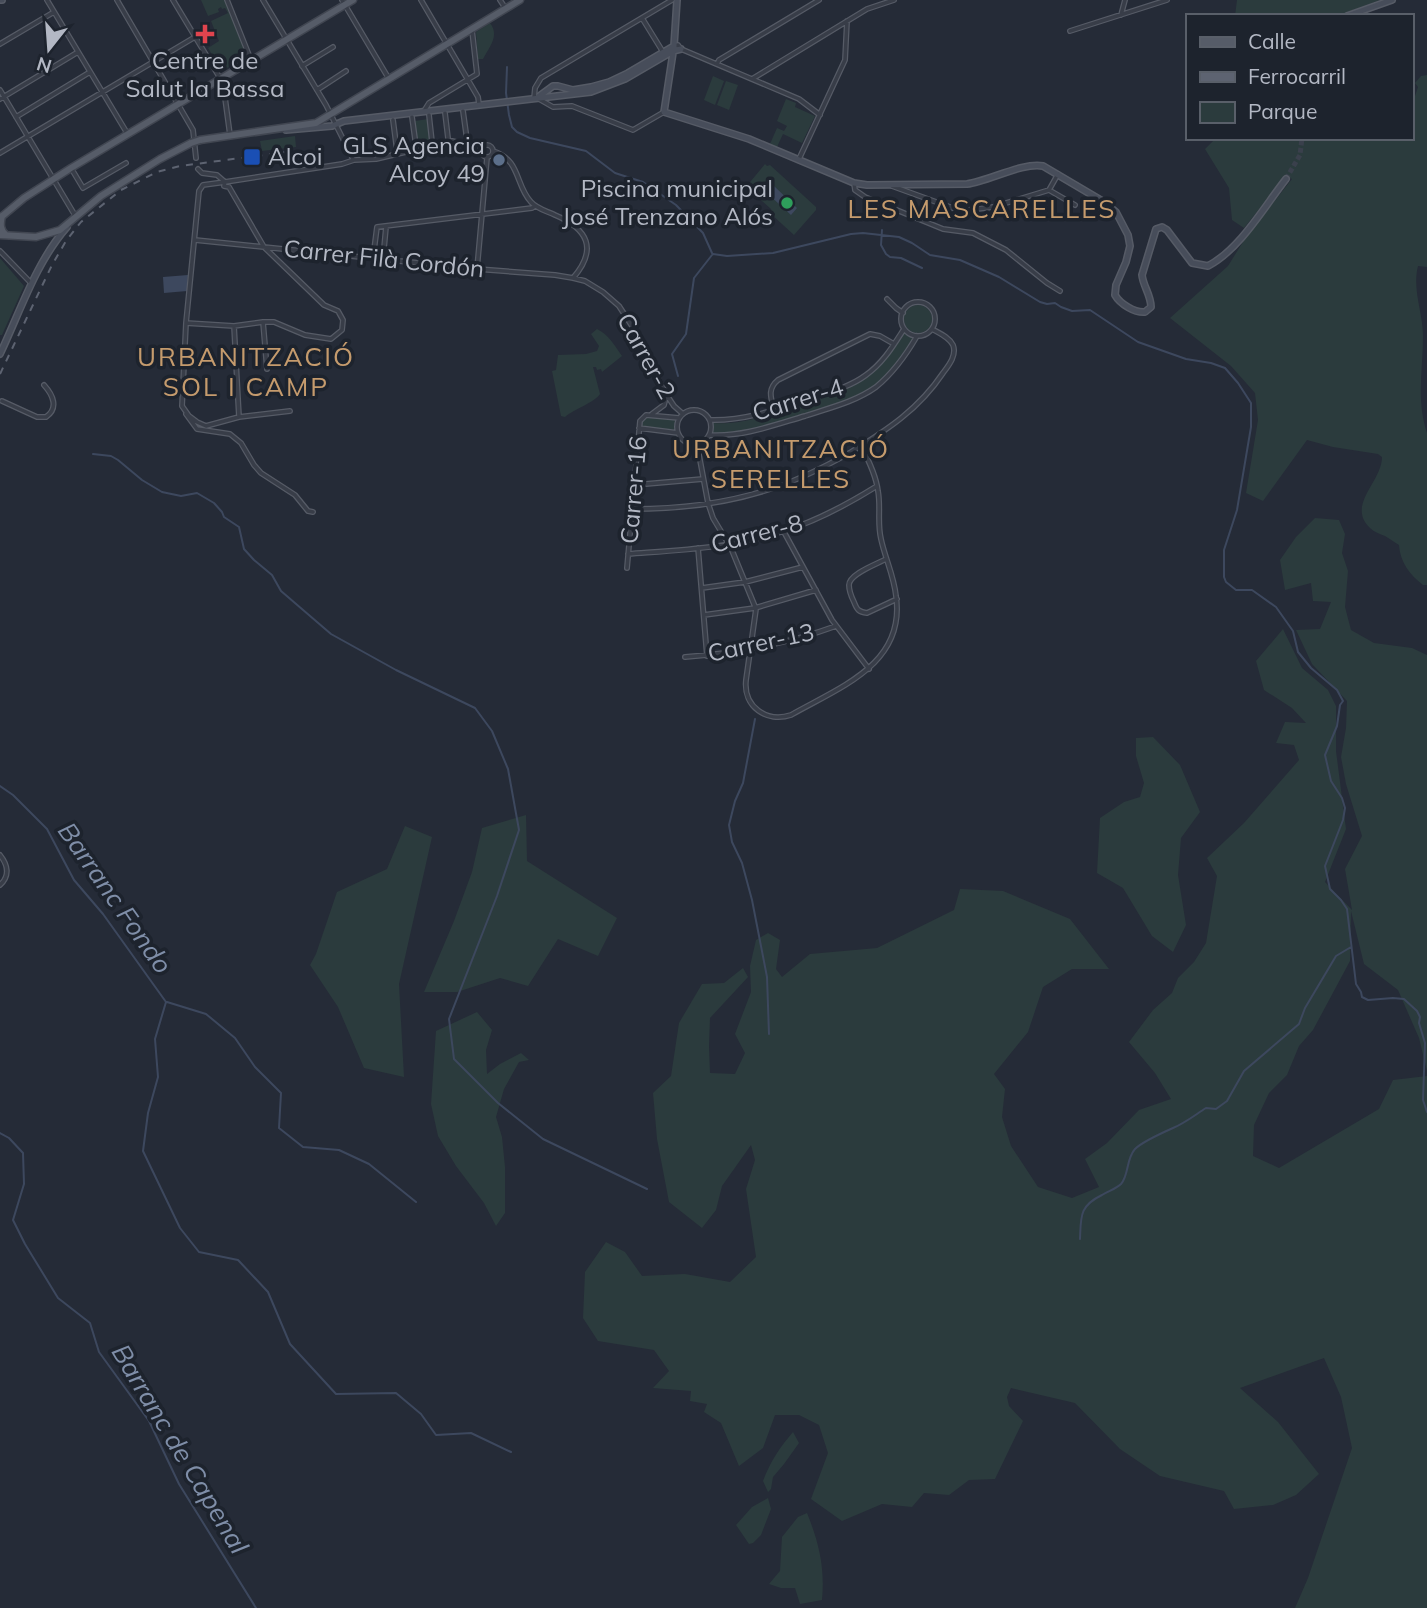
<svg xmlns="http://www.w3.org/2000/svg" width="1427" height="1608" font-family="Mulish,sans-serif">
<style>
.green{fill:#2b3b3d}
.water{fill:#3d485e}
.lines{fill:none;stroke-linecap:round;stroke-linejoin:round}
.stream{stroke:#3d485e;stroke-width:2}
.secondary-tunnel{stroke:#3a404c;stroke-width:5;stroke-dasharray:5 2.5;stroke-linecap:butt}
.street-casing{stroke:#565b66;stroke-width:6}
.secondary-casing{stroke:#565b66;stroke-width:8}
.primary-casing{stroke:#414651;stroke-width:9}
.street{stroke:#383d48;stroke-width:3.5}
.secondary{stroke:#474d5a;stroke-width:5}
.primary{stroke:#565c68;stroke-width:6}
.rail{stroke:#5d6371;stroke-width:2;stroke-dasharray:7 7;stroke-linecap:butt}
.primary-bridge-casing{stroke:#414651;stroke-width:9;stroke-linecap:butt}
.primary-bridge{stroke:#565c68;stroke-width:6}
.health-dot{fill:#e0444e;stroke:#1d232d;stroke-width:2.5}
.transit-dot{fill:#1a4fb4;stroke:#1d232d;stroke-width:2.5}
.service-dot{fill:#5c6f8a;stroke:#1d232d;stroke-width:2.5}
.leisure-dot{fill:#2e9e5b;stroke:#1d232d;stroke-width:2.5}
.labels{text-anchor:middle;stroke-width:7;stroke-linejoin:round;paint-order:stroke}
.poi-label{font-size:24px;fill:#b3b8c4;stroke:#1d232d;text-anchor:end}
.street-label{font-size:24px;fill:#b3b8c4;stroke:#1d232d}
.neighbourhood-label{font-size:26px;letter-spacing:2px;fill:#c59b6d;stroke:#1d232d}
.water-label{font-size:26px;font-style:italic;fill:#7f8ea8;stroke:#1d232d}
</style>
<rect width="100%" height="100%" fill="#252b37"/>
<path class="green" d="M201 0H225L247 55 222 71 208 48 219 41 211 21 228 13 225 8 222 9 221 7 218 9 219 12 208 16Z
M1237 0H1380L1337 16H1235Z
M490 23C500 36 489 47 483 59H478L476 32Z
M1427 75V267L1418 266C1412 290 1423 312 1423 336 1423 370 1416 400 1427 433V585H1423C1410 575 1400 562 1399 545 1394 542 1390 539 1385 536 1380 534 1374 532 1370 528 1346 505 1382 482 1382 457L1378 454 1333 447 1307 440 1263 501 1246 493 1258 420 1255 393 1231 366 1170 318 1228 266 1246 237 1292 179 1286 176 1244 228 1232 220 1229 188 1205 149 1216 138H1411V108L1418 87 1415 83 1421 76Z
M713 76 724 81 715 105 704 100Z
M726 81 738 85 729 110 717 105Z
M786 99 796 103 795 107 815 116 802 143 783 134 777 147 770 144 777 128 784 131 787 126 777 121Z
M428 119 431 142 417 145 415 121Z
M295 136 296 147 262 151 260 141Z
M765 164 767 166 770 165 816 207V210L794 235 771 214 772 213 771 209 746 187Z
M0 258 24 286 2 335H0Z
M904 319a14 14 0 1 1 28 0a14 14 0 1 1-28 0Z
M597 329C609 335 615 346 622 356L602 372 601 369 597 370 596 367H593L600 394C594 403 574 409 565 417L561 416 552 371 556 370 558 355 586 354 597 351 599 346 591 334Z
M903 333 913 339C903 356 892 373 876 385 857 399 834 406 812 413 779 423 747 432 712 434L713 423C743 425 771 414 799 405 823 397 848 391 869 376 884 364 894 349 903 333Z
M646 417 675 420 674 430 641 426V423Z
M1315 518 1339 520 1345 534 1342 553 1348 571 1345 607 1351 630 1374 643 1412 648 1427 655V1071L1419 1038 1398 990 1364 964 1351 911 1350 961 1313 1030 1299 1046 1287 1075 1269 1093 1254 1125 1253 1156 1279 1168 1379 1109 1393 1080 1427 1076V1608H1295L1308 1578 1352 1448 1341 1397 1324 1358 1240 1388 1278 1422 1319 1474 1296 1495 1273 1505 1234 1509 1224 1491 1160 1476 1120 1449 1075 1403 1011 1388 1007 1397 1009 1406 1023 1421 995 1479 969 1480 949 1495 924 1493 912 1507 882 1504 842 1521 811 1499 828 1453 819 1425 799 1415H775L763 1448 739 1466 721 1423 704 1412 707 1404 690 1401 691 1391 653 1388 669 1371 654 1350 598 1341 583 1318 585 1272 606 1242 625 1252 642 1276 685 1274 730 1282 756 1257 746 1189 755 1160 751 1145 722 1186 716 1210 702 1228 669 1202 657 1139 653 1093 671 1076 679 1023 702 984 724 983 743 968 748 977 710 1018 709 1046 710 1073 735 1074 745 1053 735 1034 751 992 750 966 756 940 768 933 780 940 776 969 782 977 810 954 877 948 954 910 960 889 1003 891 1070 919 1109 969H1072L1043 987 1028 1032 994 1074 1005 1089 1002 1117 1011 1146 1038 1187 1072 1198 1099 1187 1085 1159 1107 1143 1139 1110 1171 1099 1155 1073 1129 1042 1153 1010 1172 993 1178 978 1194 962 1206 943 1217 876 1207 858 1244 823 1299 760 1294 745 1276 743 1285 722 1306 723 1292 708 1264 690 1256 661 1283 629 1302 668 1328 690 1336 706V751L1346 829 1325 882 1352 910 1345 869 1362 836 1346 784 1341 757 1346 728 1347 701 1312 664 1296 630 1320 629 1331 602 1313 601 1311 583 1285 590 1280 560 1296 537Z
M1153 737 1180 765 1200 812 1181 838 1178 875 1186 925 1173 952 1152 936 1123 888 1097 873 1100 818 1124 802 1140 797 1144 783 1136 756V738Z
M526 815 527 861 617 918 598 956 558 939 528 986 500 978 457 992H424L454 921 472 872 482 828Z
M405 826 432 837 399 984 404 1077 364 1068 338 1007 310 965 316 954 337 892 387 869Z
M477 1012 492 1030 486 1050 487 1074 500 1064 521 1053 529 1060 519 1062 504 1089 496 1117 502 1137 505 1167V1213L496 1226 484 1203 456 1166 438 1136 431 1104 436 1031Z
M793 1432 799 1443 784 1464 773 1477 771 1489 768 1492 763 1481C770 1462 780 1447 793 1432Z
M768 1498 771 1509 761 1535 753 1543 749 1544 736 1525 752 1507Z
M807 1513C819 1543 825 1567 822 1600L800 1604 795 1588H781L769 1584 780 1571 782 1537 798 1517Z"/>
<path class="water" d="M774 186 797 208 791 215 767 193Z
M188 275 187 291 164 293 163 277Z"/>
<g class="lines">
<path class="stream" d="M507 67 506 93 509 115 512 127 517 132 530 138 586 151 615 173 643 182 676 205 703 233 712 253
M882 230 881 245 886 254 890 257 901 258 922 268
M713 254 727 256 773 253 851 234 863 233 899 237 912 243 930 255 960 260 999 277 1040 302 1047 304 1055 303 1061 307 1072 311 1090 310 1138 342 1186 359 1211 363 1225 368 1238 383 1251 403V427L1237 510 1224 550V577L1226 582 1236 590H1252L1276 607 1293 631 1298 652 1311 668 1337 690 1343 701 1340 705 1337 726 1325 755 1331 781 1342 798 1345 808 1343 820 1325 866 1330 889 1341 900 1347 909 1356 984 1361 992 1362 997 1368 1000 1393 998 1404 999 1417 1011 1420 1017 1419 1023 1425 1043 1423 1100 1427 1112
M678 376 672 354 686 334 694 278 712 255
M93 454 111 456 118 460 142 480 162 492 181 496 197 493 214 503 222 512 224 517 239 527 244 549 254 560 272 575 281 591 331 634 396 670 475 708 492 731 508 769 519 830 497 896 449 1019 454 1059 498 1103 543 1139 647 1189
M755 719 743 783 735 801 729 825 732 842 742 863 752 900 767 977 769 1034
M0 786 13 795 47 829 74 880 103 914 166 1002 155 1039 158 1077 148 1113 143 1151 180 1228 199 1252 238 1260 268 1292 290 1344 336 1394 396 1393 421 1414 436 1435 471 1433 511 1452
M167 1002 206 1014 235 1038 255 1067 281 1093 279 1128 303 1147 339 1150 369 1164 416 1202
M0 1133 9 1138 23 1153 24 1184 13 1220 25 1244 58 1298 90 1323 99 1352 149 1421 179 1484 256 1608
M1080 1239C1081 1217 1079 1206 1102 1195 1108 1191 1116 1189 1121 1184 1129 1175 1126 1159 1135 1149 1142 1142 1164 1132 1173 1128 1185 1123 1195 1115 1206 1108L1216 1109 1227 1101 1244 1071 1299 1024 1305 1008 1336 956 1351 947"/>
<path class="secondary-tunnel" d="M1286 179 1300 155 1302 138"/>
<g class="street-casing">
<path id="street" d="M47 0 127 133
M117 0 193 130 196 158
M173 0 223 83 230 135
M227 0 251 60
M263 0 326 105 353 159
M342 0 389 79
M421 0 478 97 479 104
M500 0 506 9
M1121 15 1125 0
M642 18 663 52
M1070 31 1167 0
M0 44 54 12
M674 46 678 45 681 49 799 99 820 115
M717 64 719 60 819 0
M302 66 333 47
M752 79 867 9 894 0
M0 90 76 217
M317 90 346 71
M534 98 535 88 541 78 672 0
M0 99 78 52
M539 99 553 107 572 106 633 130 664 112
M424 111 429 103 477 74 472 30
M463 111 467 140
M445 113 448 138
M429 115 432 142
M16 117 90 72
M412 117 416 146
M393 120 397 151
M481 151a6 6 0 1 1 12 0a6 6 0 1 1-12 0Z
M493 151C521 160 515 185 531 202 537 209 547 211 555 215 588 229 598 249 573 278
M0 153 195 37
M799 159 845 60 847 21
M71 168 83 188 126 163
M225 182 203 185 199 191 186 323 182 406 189 416 197 422 206 426 239 417 290 411
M225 182 342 164 354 160 376 159 452 141 482 148
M854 183 855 190 865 197 943 229 973 233 1006 250 1047 283 1060 291
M892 186 961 211 993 207 1049 190 1075 205
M1049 190 1058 174
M195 240 477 269 555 275 573 278 585 281 603 292 619 306 632 326 666 394 674 406 683 414
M0 251 31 283
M373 258 377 227 532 208 535 206
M383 259 386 227
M477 269 487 158
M887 299 896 308 903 313
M901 319a17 17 0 1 1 34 0a17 17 0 1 1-34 0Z
M263 322 267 369
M186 323 234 326 263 322H274L305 335 331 339 342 330 343 320 338 311 324 305 264 247 229 187 224 186 225 182 217 175 202 173 198 169
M234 326 239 417
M2 401 37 417H46C59 408 53 395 44 385
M677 427a17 17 0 1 1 34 0a17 17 0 1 1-34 0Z
M774 410C771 398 767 389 778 380L870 334 880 336 894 344
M186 414 197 429 230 434 241 443 254 465 261 473 295 495 308 511 313 512
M652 414 664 405 666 397
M710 420C745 421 778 409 811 398 830 392 850 387 866 375 883 363 893 346 904 329
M639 428 678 433
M709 435C743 437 774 425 805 416 829 408 855 402 876 387 893 373 906 355 917 336
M697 444 708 503 713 518 731 548 756 609 746 680C743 707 767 723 791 715 840 687 906 664 896 596 894 576 885 558 881 539 877 523 881 507 878 491 876 475 868 459 861 446
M634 485 703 479
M632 509C676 509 722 504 764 491 795 482 823 468 851 452 887 430 919 409 943 373 949 365 957 355 953 345 949 337 939 333 932 329
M784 532 832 620 869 669
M698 548 707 656
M628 554C680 550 734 548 784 531 817 521 848 504 877 486
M886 559C877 564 849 574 849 585 849 590 852 598 854 602 857 610 859 612 867 613L897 599
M627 568 640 421 646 415 679 418
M702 588 745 582 803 567
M704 615 755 608 816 590
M685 657C737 653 787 644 836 626
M0 855C8 865 10 876 0 885"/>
</g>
<g class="secondary-casing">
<path id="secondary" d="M0 0H2
M677 0 674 46 664 112 749 139 854 183 867 185 967 184C989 181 1023 162 1043 166L1104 202 1116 212 1128 235 1130 246 1126 262 1116 285 1115 295C1120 304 1135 313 1145 312L1151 307C1151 295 1143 286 1142 275L1156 229 1162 227 1167 230 1192 263 1208 266C1240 249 1264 207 1286 179
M1347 16 1392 0
M538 97 553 86H558L573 90 591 87 609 82 628 73 674 46
M286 130 332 126 344 121 591 92 625 79 673 51 681 49
M0 354C20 312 36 262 67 227"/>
</g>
<g class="primary-casing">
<path id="primary" d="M200 140 316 123 520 0
M2 216C0 224 0 230 6 235
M0 218 24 198 71 168 353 0
M0 235 36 237 60 230 101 196 160 159 191 143"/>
</g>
<use href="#street" class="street"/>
<use href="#secondary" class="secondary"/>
<use href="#primary" class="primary"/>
<path class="rail" d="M0 374 52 265 66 241 81 222 121 190 157 172 180 166 294 151"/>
<g class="primary-bridge-casing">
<path id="primary-bridge" d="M191 143 200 140"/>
</g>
<use href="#primary-bridge" class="primary-bridge"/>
</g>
<path class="health-dot" d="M201.5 23.5h7v7h7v7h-7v7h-7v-7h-7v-7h7z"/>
<rect class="transit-dot" x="243" y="148" width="18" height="18" rx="3.5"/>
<circle class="service-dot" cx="499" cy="160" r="7"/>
<circle class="leisure-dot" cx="787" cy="203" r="7"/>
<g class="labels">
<g class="poi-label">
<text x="205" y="69" text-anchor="middle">Centre de<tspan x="205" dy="28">Salut la Bassa</tspan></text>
<text x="485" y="154">GLS Agencia<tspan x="485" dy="28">Alcoy 49</tspan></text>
<text x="268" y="165" text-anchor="start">Alcoi</text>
<text x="773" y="197">Piscina municipal<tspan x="773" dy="28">José Trenzano Alós</tspan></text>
</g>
<g class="street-label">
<text transform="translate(384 259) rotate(6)" y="8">Carrer Filà Cordón</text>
<text transform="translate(646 356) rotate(61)" y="8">Carrer-2</text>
<text transform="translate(798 400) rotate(-17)" y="8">Carrer-4</text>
<text transform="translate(634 490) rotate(-85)" y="8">Carrer-16</text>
<text transform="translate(757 534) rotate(-14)" y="8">Carrer-8</text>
<text transform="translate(761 643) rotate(-12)" y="8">Carrer-13</text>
</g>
<g class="neighbourhood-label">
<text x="982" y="218">LES MASCARELLES</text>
<text x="246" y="366">URBANITZACIÓ<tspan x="246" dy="30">SOL I CAMP</tspan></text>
<text x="781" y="458">URBANITZACIÓ<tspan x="781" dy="30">SERELLES</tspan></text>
</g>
<g class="water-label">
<text transform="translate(115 898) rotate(55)" y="9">Barranc Fondo</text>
<text transform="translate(180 1449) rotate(59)" y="9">Barranc de Capenal</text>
</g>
</g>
<rect x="1186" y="14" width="228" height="126" fill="#1d232d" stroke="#595f69" stroke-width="2"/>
<rect x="1200" y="37" width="35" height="10" fill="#565c68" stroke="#595f69" stroke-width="2"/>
<text x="1248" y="49" font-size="21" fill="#b3b8c4">Calle</text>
<rect x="1200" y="72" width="35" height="10" fill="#5d6371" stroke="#595f69" stroke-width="2"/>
<text x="1248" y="84" font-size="21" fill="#b3b8c4">Ferrocarril</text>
<rect x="1200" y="102" width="35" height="21" fill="#2b3b3d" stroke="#595f69" stroke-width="2"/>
<text x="1248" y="119" font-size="21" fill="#b3b8c4">Parque</text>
<g transform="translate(49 49) rotate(197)" stroke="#1d232d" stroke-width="5" paint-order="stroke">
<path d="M0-5L12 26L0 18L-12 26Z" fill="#b3b8c4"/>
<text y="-10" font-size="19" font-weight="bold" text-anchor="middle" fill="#b3b8c4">N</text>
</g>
</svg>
